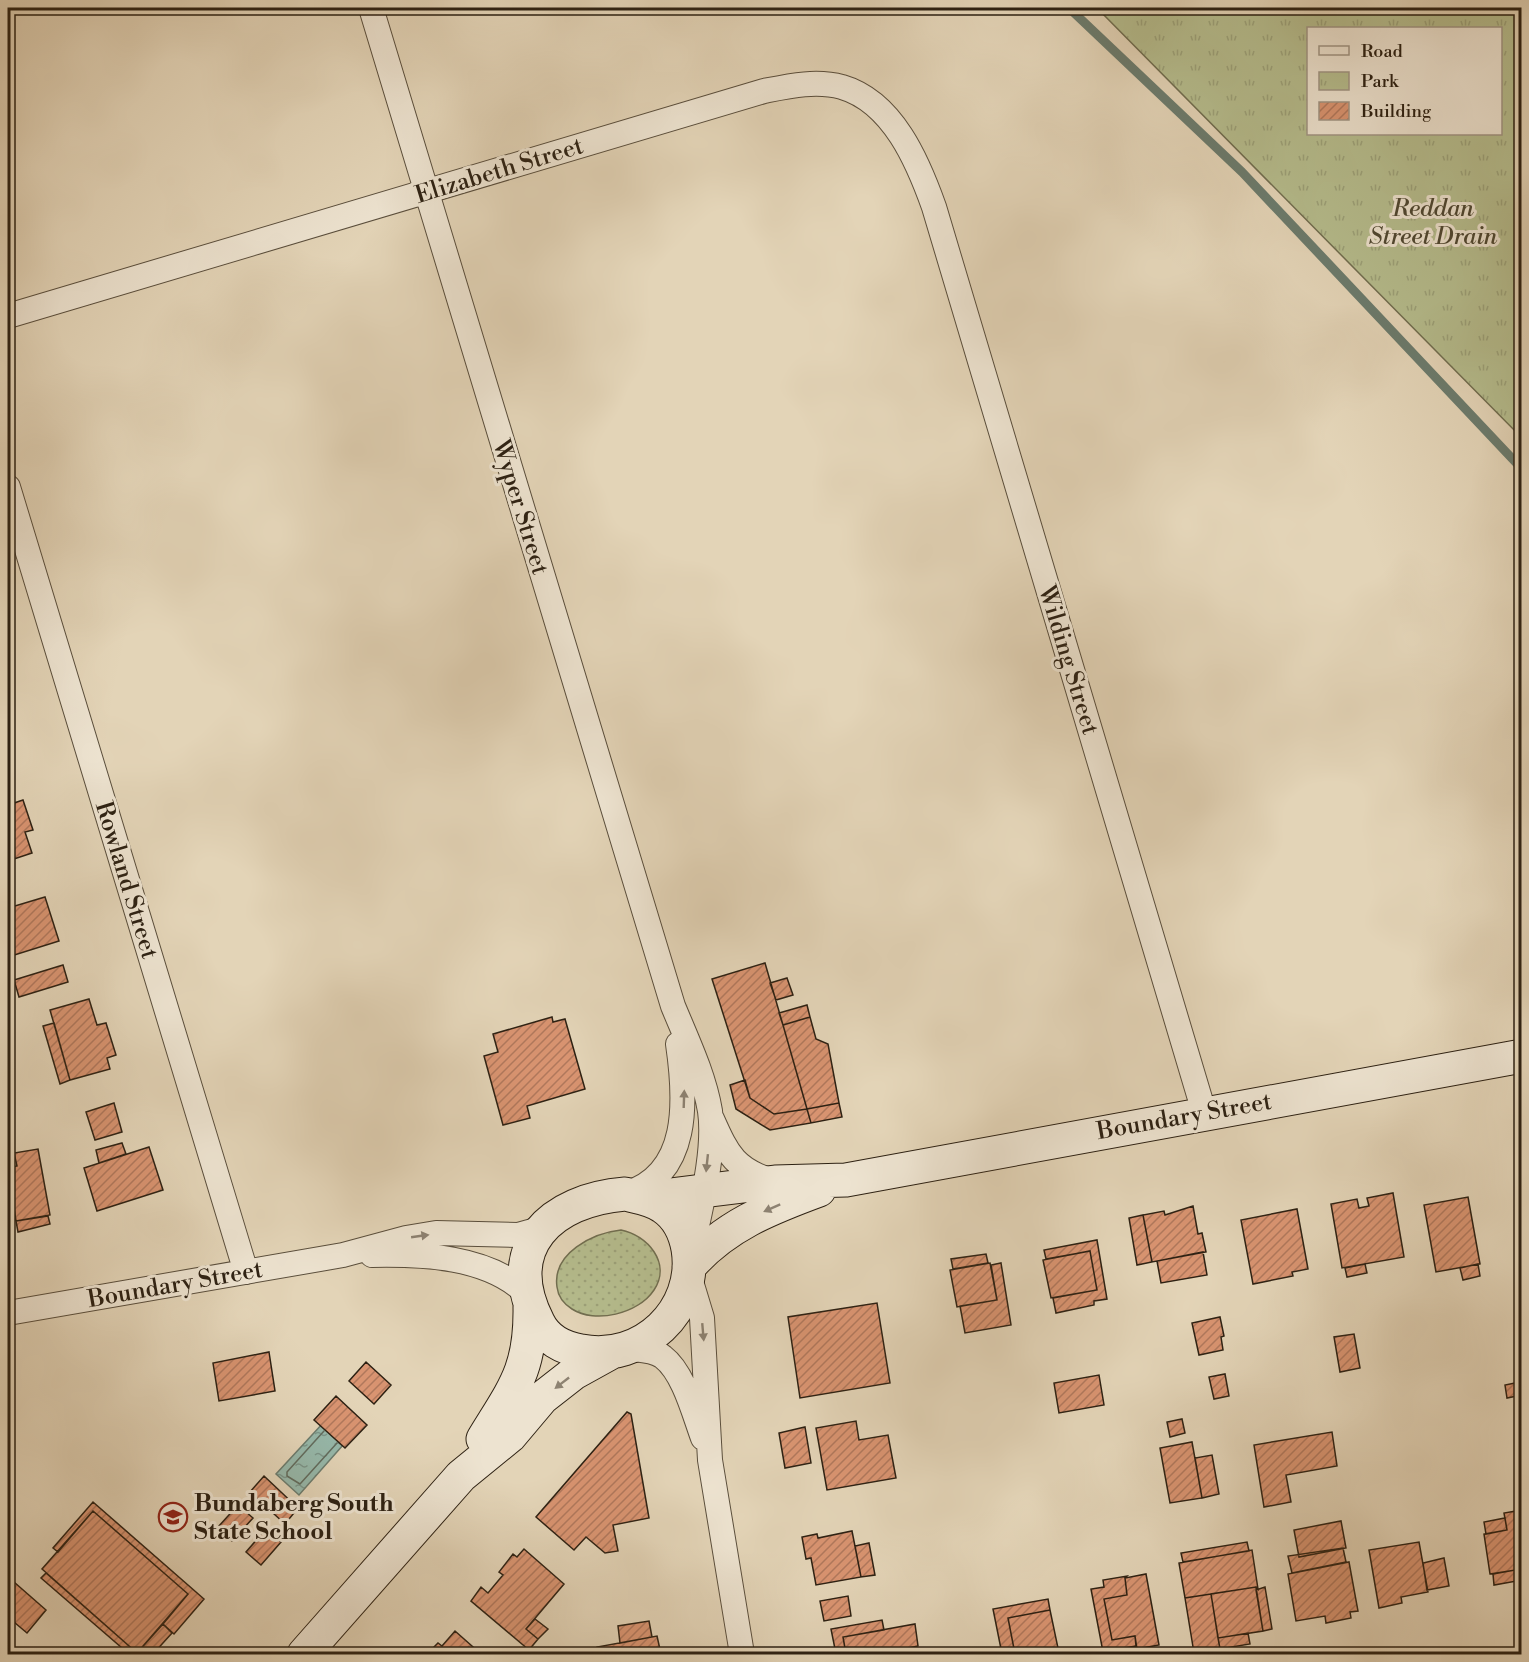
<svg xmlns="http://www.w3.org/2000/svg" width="1529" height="1662" font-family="'Libre Bodoni',serif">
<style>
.grass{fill:url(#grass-dots);stroke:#716e50;stroke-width:1.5}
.park{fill:url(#park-tufts);stroke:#716e50;stroke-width:1.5;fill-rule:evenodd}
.water{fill:url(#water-ripples);stroke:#6c7c6e;stroke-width:1.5}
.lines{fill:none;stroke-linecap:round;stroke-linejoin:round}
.shore{stroke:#626c5e;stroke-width:1.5}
.stream{stroke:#6c7c6e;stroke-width:9}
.building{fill:url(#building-hatch);stroke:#2d2113;stroke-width:1.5}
.street-casing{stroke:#5a4e3c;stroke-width:26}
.secondary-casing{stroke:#2d2113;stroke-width:35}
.street{stroke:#ede3d0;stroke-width:24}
.secondary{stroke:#ede3d0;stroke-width:33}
.oneway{fill:#8d8272}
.labels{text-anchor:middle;stroke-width:6;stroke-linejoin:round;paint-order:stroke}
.street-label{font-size:24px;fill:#2d2113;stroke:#ede3d0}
.park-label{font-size:24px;font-style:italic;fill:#4f4832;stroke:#ede3d0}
.poi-label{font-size:24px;font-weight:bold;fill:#2d2113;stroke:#ede3d0;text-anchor:start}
</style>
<defs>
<pattern id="grass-dots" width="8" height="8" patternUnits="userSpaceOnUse" patternTransform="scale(1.5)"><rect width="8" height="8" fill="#b5bc8d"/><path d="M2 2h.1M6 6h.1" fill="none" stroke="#9ca179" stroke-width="1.8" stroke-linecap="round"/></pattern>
<pattern id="park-tufts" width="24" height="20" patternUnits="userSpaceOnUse" patternTransform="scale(1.5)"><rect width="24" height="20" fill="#b5bc8d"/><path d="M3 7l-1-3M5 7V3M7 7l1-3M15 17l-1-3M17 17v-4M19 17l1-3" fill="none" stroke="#9ca179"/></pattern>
<pattern id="water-ripples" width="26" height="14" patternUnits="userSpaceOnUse" patternTransform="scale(1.5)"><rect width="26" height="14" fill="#96b8aa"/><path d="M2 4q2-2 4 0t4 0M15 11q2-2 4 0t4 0" fill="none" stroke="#7b9589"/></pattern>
<pattern id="building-hatch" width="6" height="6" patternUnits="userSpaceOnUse" patternTransform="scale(1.5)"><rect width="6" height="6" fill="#d99471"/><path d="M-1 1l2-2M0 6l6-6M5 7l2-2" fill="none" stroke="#b0785c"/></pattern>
</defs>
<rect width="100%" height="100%" fill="#e3d4b7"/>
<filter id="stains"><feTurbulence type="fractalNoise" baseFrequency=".00333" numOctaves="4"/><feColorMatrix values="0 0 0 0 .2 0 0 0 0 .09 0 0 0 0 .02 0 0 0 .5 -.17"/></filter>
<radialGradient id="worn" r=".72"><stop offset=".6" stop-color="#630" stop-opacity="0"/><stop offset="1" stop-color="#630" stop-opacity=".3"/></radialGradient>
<path class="grass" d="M621 1230C647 1235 672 1263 654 1290 638 1314 595 1324 572 1309 564 1304 558 1296 557 1287 552 1253 593 1233 621 1230Z"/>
<path class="park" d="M1097 8H1521V437ZM1308 28H1500V134H1308Z"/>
<path class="water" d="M336 1409 358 1428 299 1495 276 1474Z"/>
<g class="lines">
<path class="shore" d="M324 1431 287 1472V1476L300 1484 337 1443"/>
<path class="stream" d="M1069 8 1242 172 1522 469"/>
</g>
<path class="building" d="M23 800 33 830 25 832 32 853 8 861V805Z
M45 897 59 941 8 957V908Z
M765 963 783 1025 807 1109 774 1114 750 1098 712 979Z
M63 965 68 982 19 997 14 980Z
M787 978 793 995 776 1000 770 983Z
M89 999 97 1025 106 1023 116 1055 107 1058 110 1069 70 1080 50 1010Z
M807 1005 810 1017 783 1025 779 1013Z
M552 1017 553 1022 565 1019 585 1089 527 1106 530 1118 503 1125 484 1056 498 1052 493 1034Z
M810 1017 816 1039 828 1044 839 1103 807 1109 783 1025Z
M54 1023 70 1080 60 1084 43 1026Z
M745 1080 750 1098 774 1114 807 1109 811 1123 770 1130 736 1109 730 1085Z
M114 1103 122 1132 95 1140 86 1112Z
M839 1103 842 1117 811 1123 807 1109Z
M122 1143 126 1154 99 1163 96 1150Z
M149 1147 163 1190 97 1211 84 1168Z
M38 1149 50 1215 16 1221 8 1168 17 1166 14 1153Z
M8 1183 15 1220 8 1221Z
M1393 1193 1404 1257 1342 1268 1331 1204 1357 1199 1359 1208 1369 1206 1367 1198Z
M1468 1197 1480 1264 1436 1272 1424 1205Z
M1193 1206 1198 1234 1202 1233 1206 1252 1152 1262 1143 1215 1164 1211 1165 1215Z
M1297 1209 1308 1269 1292 1272 1293 1276 1253 1284 1241 1220Z
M1143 1215 1152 1262 1137 1265 1129 1218Z
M48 1216 50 1224 18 1232 16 1221Z
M1097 1240 1107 1299 1094 1301V1305L1056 1313 1053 1298 1097 1290 1090 1251 1046 1259 1044 1250Z
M1090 1251 1097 1290 1051 1298 1043 1260Z
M1203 1252 1207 1275 1161 1283 1157 1261Z
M986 1254 988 1263 953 1269 951 1259Z
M990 1263 997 1300 957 1307 950 1270Z
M1001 1263 1011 1325 965 1333 960 1306 997 1300 991 1265Z
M1365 1264 1367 1273 1347 1277 1345 1268Z
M1478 1264 1480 1276 1463 1280 1460 1268Z
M877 1303 890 1383 800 1398 788 1317Z
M1220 1317 1224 1336 1221 1337 1223 1350 1199 1355 1192 1323Z
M1354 1334 1360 1368 1340 1372 1334 1337Z
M269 1352 275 1391 219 1401 213 1363Z
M366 1362 391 1385 374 1404 349 1381Z
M1225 1374 1229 1396 1214 1399 1209 1377Z
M1099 1375 1104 1405 1059 1413 1054 1383Z
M1520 1382 1522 1395 1507 1398 1505 1385Z
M336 1396 367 1425 345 1448 314 1420Z
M627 1412 631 1414 649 1518 613 1525 618 1551 605 1553 586 1537 574 1550 536 1517Z
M1182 1419 1185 1433 1170 1437 1167 1422Z
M856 1421 859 1440 888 1435 896 1478 827 1490 816 1428Z
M805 1427 811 1463 785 1468 779 1433Z
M1332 1432 1337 1466 1286 1475 1291 1502 1264 1507 1254 1445Z
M1192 1442 1202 1498 1170 1503 1160 1448Z
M1212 1455 1219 1494 1202 1498 1195 1458Z
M264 1476 298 1508 285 1524 250 1492Z
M93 1502 204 1599 174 1634 163 1624 188 1594 93 1511 58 1552 53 1548Z
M238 1505 253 1518 232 1541 218 1527Z
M1522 1510V1583H1517L1515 1570 1490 1574 1484 1534 1507 1530 1504 1513Z
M93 1511 188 1594 137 1653 42 1569Z
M1505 1518 1507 1530 1486 1534 1484 1522Z
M1341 1521 1346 1548 1299 1557 1294 1530Z
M266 1529 281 1542 261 1565 246 1552Z
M852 1531 861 1577 816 1585 811 1558 806 1559 802 1537 817 1534 818 1538Z
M1247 1542 1249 1551 1183 1562 1181 1553Z
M1419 1542 1428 1592 1401 1597 1402 1603 1379 1608 1369 1550Z
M869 1543 875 1575 861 1577 855 1546Z
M1343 1548 1346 1562 1292 1573 1288 1556Z
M524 1549 564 1584 526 1629 538 1639 529 1650 471 1601 481 1587 488 1593 503 1575 499 1572 513 1554 517 1557Z
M1252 1550 1258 1589 1256 1587 1185 1598 1179 1563Z
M1444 1558 1449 1586 1427 1590 1423 1563Z
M1349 1562 1358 1611 1350 1612 1351 1618 1326 1623 1325 1616 1296 1621 1288 1574Z
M1515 1570 1517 1581 1494 1585 1493 1574Z
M46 1573 137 1653 163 1624 172 1633 153 1654H129L41 1578Z
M1146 1574 1159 1645 1137 1649 1135 1636 1112 1640 1104 1599 1127 1595 1125 1578Z
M1127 1576 1125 1578 1127 1595 1104 1599 1112 1640 1135 1636 1136 1646 1103 1652 1091 1589 1104 1587 1103 1580Z
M14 1582 46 1610 27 1633 8 1617V1589Z
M1256 1587 1263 1631 1218 1638 1211 1594Z
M1265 1587 1272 1629 1263 1631 1256 1590Z
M1211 1594 1220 1649 1194 1653 1185 1598Z
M848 1596 851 1616 824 1621 820 1601Z
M1048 1599 1050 1610 1008 1618 1015 1654H1002L993 1609Z
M1050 1610 1058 1648 1015 1654 1008 1618Z
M535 1619 548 1629 538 1639 526 1629Z
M882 1620 884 1630 843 1637 846 1654H836L831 1629Z
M649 1621 652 1637 620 1643 618 1626Z
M915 1624 918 1646 889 1652V1654H846L843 1637Z
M455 1631 481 1654H427L438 1643 442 1646Z
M1248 1633 1250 1644 1220 1649 1218 1638Z
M657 1636 661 1654H598L597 1647Z
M1136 1646 1140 1653 1115 1654V1650Z
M916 1647 917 1654H889V1652Z
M1058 1648 1059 1654H1022Z"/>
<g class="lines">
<g class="street-casing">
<path id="street" d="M371 8 673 1006C687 1040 704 1075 710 1111 716 1153 699 1213 691 1254
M8 316 764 91C789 86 816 80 842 87 893 102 918 162 934 207L1204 1112
M8 487 246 1272
M712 1119C728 1155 735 1170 775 1182
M625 1194C691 1175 686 1099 678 1044
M372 1255C423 1254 487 1256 526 1293
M689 1275 702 1318 710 1460 742 1654
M8 1313 343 1255 406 1238 436 1233 518 1235 543 1228
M626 1348C637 1350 653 1349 663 1357 684 1373 694 1414 703 1438"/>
</g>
<g class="secondary-casing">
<path id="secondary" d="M625 1194C638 1197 652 1199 663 1207 678 1217 685 1232 688 1249 698 1310 642 1363 581 1351 563 1348 546 1339 538 1322 500 1247 551 1200 625 1194Z
M646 1198 775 1182 846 1180 1522 1056
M689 1267C724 1226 770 1208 819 1190
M483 1439C514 1388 531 1370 530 1307
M304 1654 461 1476 510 1436 542 1398 574 1373 612 1352"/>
</g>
<use href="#street" class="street"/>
<use href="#secondary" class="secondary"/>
</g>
<defs><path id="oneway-solid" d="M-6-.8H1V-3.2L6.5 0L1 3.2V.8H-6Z" transform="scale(1.5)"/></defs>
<g class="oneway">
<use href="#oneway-solid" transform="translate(684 1099) rotate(-88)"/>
<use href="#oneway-solid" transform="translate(707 1163) rotate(96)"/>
<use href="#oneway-solid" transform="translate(772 1208) rotate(156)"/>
<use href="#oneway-solid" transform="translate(420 1236) rotate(-8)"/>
<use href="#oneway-solid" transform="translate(703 1332) rotate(85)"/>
<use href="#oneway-solid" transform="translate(562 1383) rotate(142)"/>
</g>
<defs>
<g id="school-ring" transform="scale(1.5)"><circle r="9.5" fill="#ede3d0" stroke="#8f2418" stroke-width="1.5"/><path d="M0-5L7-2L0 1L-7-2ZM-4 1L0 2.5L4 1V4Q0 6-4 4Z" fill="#8f2418"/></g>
</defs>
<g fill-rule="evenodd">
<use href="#school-ring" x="173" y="1517"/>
</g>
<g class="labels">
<g class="street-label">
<text transform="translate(499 170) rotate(-17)" y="8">Elizabeth Street</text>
<text transform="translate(521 507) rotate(73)" y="8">Wyper Street</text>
<text transform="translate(1069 660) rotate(73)" y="8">Wilding Street</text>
<text transform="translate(127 880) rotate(73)" y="8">Rowland Street</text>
<text transform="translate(1184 1116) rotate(-10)" y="8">Boundary Street</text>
<text transform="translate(175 1284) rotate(-10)" y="8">Boundary Street</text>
</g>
<g class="park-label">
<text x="1433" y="216">Reddan<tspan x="1433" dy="28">Street Drain</tspan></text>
</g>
<g class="poi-label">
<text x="194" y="1511">Bundaberg South<tspan x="194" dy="28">State School</tspan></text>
</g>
</g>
<rect width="1529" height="1662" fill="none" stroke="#e3d4b7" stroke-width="30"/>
<rect x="9" y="9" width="1511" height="1644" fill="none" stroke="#2d2113" stroke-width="3"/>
<rect x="15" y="15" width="1499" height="1632" fill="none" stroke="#2d2113" stroke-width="1.5"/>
<rect x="1307" y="27" width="195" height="108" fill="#ede3d0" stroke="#a09584" stroke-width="1.5"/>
<rect x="1319" y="46" width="30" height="9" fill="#ede3d0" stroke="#a09584" stroke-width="1.5"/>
<text x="1361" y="57" font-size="18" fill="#2d2113">Road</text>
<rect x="1319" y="72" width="30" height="18" fill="url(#park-tufts)" stroke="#a09584" stroke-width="1.5"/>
<text x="1361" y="87" font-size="18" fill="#2d2113">Park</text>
<rect x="1319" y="102" width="30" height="18" fill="url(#building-hatch)" stroke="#a09584" stroke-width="1.5"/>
<text x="1361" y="117" font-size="18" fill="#2d2113">Building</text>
<rect width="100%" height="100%" filter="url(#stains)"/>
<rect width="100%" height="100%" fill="url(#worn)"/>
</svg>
